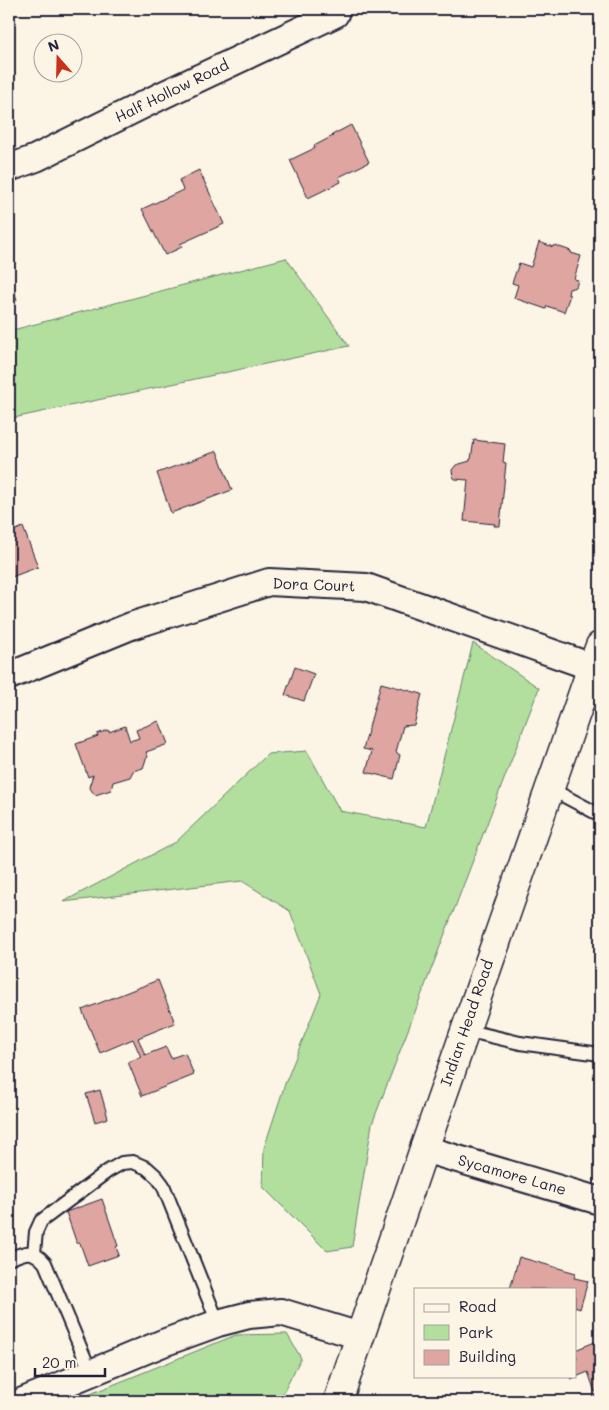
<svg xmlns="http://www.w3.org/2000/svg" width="609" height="1410" font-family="Mali,sans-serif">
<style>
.green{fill:#b2df9e;stroke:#6a806c}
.building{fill:#dfa5a0;stroke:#22223b}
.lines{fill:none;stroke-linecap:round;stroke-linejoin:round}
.service-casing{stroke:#22223b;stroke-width:16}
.minor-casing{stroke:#22223b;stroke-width:30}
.secondary-casing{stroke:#22223b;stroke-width:31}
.service{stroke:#fcf5e5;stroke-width:12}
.minor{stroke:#fcf5e5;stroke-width:26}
.secondary{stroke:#fcf5e5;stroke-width:28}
.labels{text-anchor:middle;stroke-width:4;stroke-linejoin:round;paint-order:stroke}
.street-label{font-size:15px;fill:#22223b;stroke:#fcf5e5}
</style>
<rect width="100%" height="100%" fill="#fcf5e5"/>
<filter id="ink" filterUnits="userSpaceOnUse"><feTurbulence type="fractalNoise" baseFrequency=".02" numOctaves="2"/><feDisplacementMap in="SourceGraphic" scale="10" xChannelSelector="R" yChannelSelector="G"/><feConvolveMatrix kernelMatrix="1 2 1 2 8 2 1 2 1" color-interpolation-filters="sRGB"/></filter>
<g filter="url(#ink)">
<path class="green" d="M286 258 349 346 9 419V331Z
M473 643 539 688 372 1124 352 1247 327 1251 263 1187 264 1148 285 1084 321 994 290 911 242 881 63 902 176 842 268 754 307 751 340 811 426 827Z
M287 1334 301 1358 279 1401H73L236 1335Z"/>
<path class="building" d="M351 125 369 162 339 177 341 182 308 198 290 160 315 148 314 146 333 136 332 135Z
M199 170 224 224 180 244 182 247 165 255 142 209 183 190 179 180Z
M539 242 553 247 554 245 571 251V253L581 256 574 279 578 280 576 287 569 289 568 295H570L564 312 547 306 546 309 514 298 518 285 512 283 519 263 531 267Z
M9 275 17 300 9 303Z
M474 440 505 444 503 462 506 463 500 526H494L495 524 464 521 468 480 455 479 453 477 452 470 456 465 470 461V459H471Z
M217 451 232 490 171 513 157 473Z
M23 527 38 567 9 578V533Z
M295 667 314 674 304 701 285 695Z
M381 683 422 694 414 725 403 726 396 752 400 755 394 779 366 772 372 751 363 749Z
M159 721 168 744 146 752 148 757 146 759 143 768 133 771 130 777 113 782 111 790 95 795 89 787 93 775 88 777 76 744 98 736 97 734 108 730 109 732 125 726 130 741 139 738 136 730Z
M158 980 175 1023 138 1038 145 1055 166 1047 171 1058 185 1053 194 1075 142 1096 128 1062 141 1057 133 1039 100 1053 82 1010Z
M100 1090 108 1118 95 1122 86 1094Z
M600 1116V1138L593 1136Z
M102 1199 118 1246 116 1247 119 1255 88 1266 80 1243 77 1244 66 1212Z
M519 1257 576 1273 574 1278 588 1281 580 1309 575 1307V1289H510Z
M600 1340V1391L595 1392 588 1372 571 1379 569 1376H575V1360L577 1359 575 1350Z
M444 1395 461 1401H441Z"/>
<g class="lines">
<g class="service-casing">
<path id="service" d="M549 788 600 815
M465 1030 520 1043 600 1054
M34 1253 36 1232 41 1221 108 1171 122 1163 133 1162 147 1168 157 1177 163 1185 218 1323
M9 1259C25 1252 32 1248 45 1263L91 1373"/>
</g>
<g class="minor-casing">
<path id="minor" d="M9 168 36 158 165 94 335 14
M9 676 131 626 269 582 366 587 592 667
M424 1149 600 1201
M23 1401 163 1343 218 1323 249 1315 281 1312 360 1336"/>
</g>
<g class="secondary-casing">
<path id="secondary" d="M338 1401 424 1149 592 667 600 646"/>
</g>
<use href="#service" class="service"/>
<use href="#minor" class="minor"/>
<use href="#secondary" class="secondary"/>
</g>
</g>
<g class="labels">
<g class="street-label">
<text transform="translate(172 91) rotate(-26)" y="5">Half Hollow Road</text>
<text transform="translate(314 585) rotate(2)" y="5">Dora Court</text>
<text transform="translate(467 1023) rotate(-71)" y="5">Indian Head Road</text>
<text transform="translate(512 1175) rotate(16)" y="5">Sycamore Lane</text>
</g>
</g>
<rect width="609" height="1410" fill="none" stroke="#fcf5e5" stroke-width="30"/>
<rect x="15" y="15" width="579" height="1380" fill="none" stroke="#22223b" stroke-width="2" filter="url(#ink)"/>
<rect x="414" y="1288" width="162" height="90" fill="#fcf5e5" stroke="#a5a1a1"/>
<rect x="424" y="1304" width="25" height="8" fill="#fcf5e5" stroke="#a5a1a1"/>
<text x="459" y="1312" font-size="15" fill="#22223b">Road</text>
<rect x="424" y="1325" width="25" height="15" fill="#b2df9e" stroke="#a5a1a1"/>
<text x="459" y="1338" font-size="15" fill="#22223b">Park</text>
<rect x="424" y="1350" width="25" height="15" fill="#dfa5a0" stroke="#a5a1a1"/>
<text x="459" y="1362" font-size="15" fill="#22223b">Building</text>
<g transform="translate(58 58) rotate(340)"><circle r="24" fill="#fcf5e5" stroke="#a5a1a1"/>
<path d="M0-4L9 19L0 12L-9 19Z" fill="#c8321e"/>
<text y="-8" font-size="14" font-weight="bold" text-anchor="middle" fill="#22223b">N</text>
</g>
<path d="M35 1368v8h70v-8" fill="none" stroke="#22223b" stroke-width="2.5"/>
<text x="42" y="1368" font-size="15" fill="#22223b" stroke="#fcf5e5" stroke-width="4" paint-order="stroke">20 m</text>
</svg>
